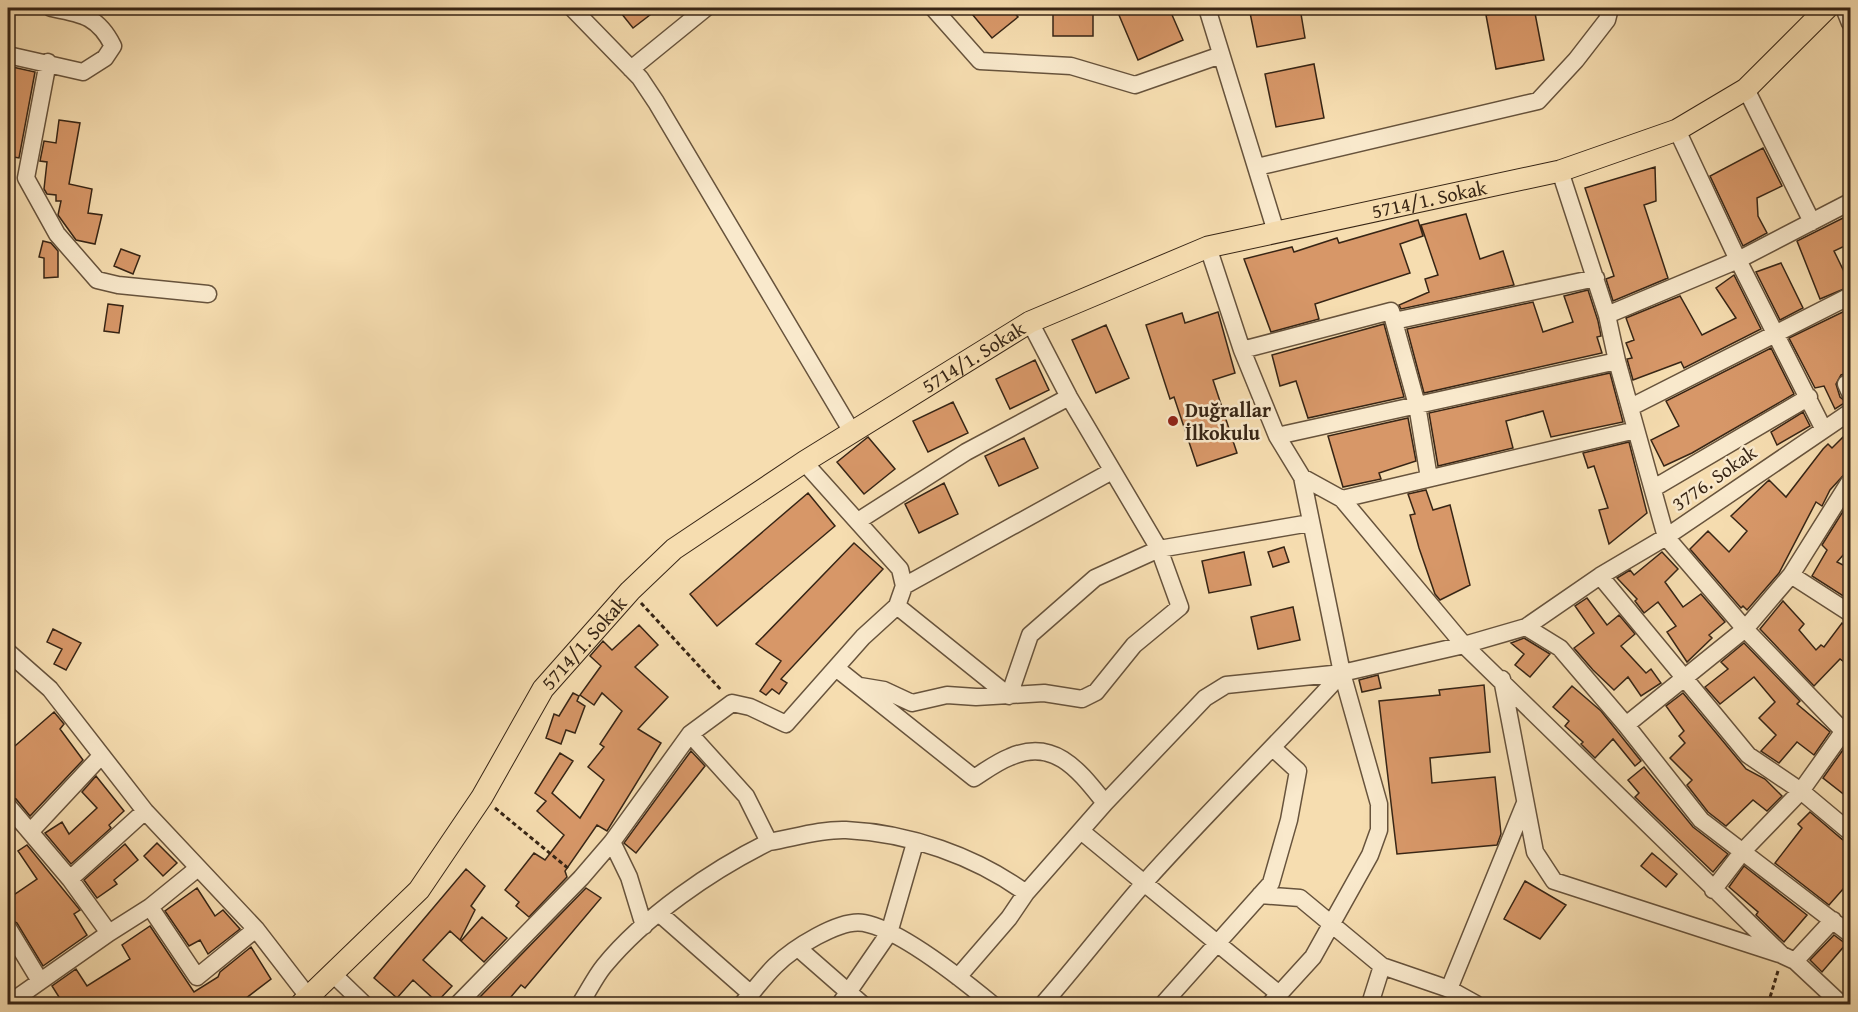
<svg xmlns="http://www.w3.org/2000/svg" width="1858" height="1012" font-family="'Gentium Book Plus',serif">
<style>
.building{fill:#d79768;stroke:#372515;stroke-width:1.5}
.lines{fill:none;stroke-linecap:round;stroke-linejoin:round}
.minor-casing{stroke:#67533c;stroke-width:19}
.major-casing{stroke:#372515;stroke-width:23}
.path{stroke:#372515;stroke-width:3;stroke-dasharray:4.5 3;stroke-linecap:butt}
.minor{stroke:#f9e9cc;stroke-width:16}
.major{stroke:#f6ddb0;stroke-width:21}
.poi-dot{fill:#8f2418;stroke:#f9e9cc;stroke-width:2}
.labels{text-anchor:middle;stroke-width:5;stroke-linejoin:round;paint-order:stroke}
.street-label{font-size:20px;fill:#372515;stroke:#f9e9cc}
.poi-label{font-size:20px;font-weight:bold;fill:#372515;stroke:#f9e9cc;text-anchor:start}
</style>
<rect width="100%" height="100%" fill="#f6ddb0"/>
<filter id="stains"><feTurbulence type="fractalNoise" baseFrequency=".00333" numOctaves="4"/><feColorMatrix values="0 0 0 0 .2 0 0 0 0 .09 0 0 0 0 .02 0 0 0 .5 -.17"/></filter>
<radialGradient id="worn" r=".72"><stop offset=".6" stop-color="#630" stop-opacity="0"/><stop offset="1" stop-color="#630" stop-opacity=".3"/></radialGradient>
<path class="building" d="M617 8H659L633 28Z
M967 8H1010L1018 17 992 38Z
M1053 8H1093V36H1053Z
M1116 8H1169L1183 40 1138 60Z
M1249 8H1300L1305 38 1257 47Z
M1526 8H1534L1544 60 1496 69 1486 15Z
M1314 64 1324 118 1276 127 1265 74Z
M8 66 35 72 19 158 8 156Z
M59 120 80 123 69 184 92 189 88 213 102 215 95 244 76 240 58 215 61 201H56V195L47 194 44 189 47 162 40 161 44 141 56 143Z
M1763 148 1782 186 1757 198 1758 216 1767 233 1743 246 1710 176Z
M1655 167 1656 201 1644 205 1668 278 1613 301 1606 279 1614 276 1585 188Z
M1466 214 1480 259 1503 251 1514 285 1401 309 1399 305 1429 292 1425 279 1438 275 1421 225Z
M1851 214V243L1834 251 1851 286 1820 299 1797 241Z
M1418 220 1423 236 1400 244 1410 273 1315 304 1319 319 1271 332 1244 259 1292 247 1294 252 1337 238 1339 243Z
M43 241 51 243 58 251V277L44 278V258L39 257Z
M121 249 140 256 133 274 114 266Z
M1781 263 1803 308 1780 320 1756 272Z
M1734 275 1761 329 1684 368 1681 362 1633 380 1627 359 1632 358 1626 343 1634 340 1626 318 1680 296 1702 335 1736 318 1716 288Z
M1588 290 1598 321 1601 336 1597 337 1602 353 1424 393 1407 329 1533 302 1543 332 1573 322 1564 296Z
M108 304 123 306 119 333 104 331Z
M1851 308V372L1841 375 1836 384 1840 397 1846 402 1835 409 1824 386 1815 388 1789 338Z
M1218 312 1235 373 1213 380 1237 453 1197 466 1174 397 1170 399 1146 325 1182 313 1185 323Z
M1384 324 1404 397 1308 418 1296 381 1280 386 1272 355Z
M1106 325 1129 378 1096 393 1072 340Z
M1771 348 1794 394 1692 453 1664 466 1651 440 1679 426 1666 401Z
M1035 360 1049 390 1010 409 996 379Z
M1610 373 1623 422 1551 437 1543 411 1506 421 1513 448 1438 466 1429 413Z
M953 402 968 433 928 452 913 421Z
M1803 412 1810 426 1777 445 1771 432Z
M1408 418 1416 461 1379 473 1381 479 1343 487 1328 436Z
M1851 429V467L1830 490 1822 506 1816 502 1779 573 1747 610 1743 606 1741 608 1690 549 1708 531 1729 552 1747 531 1731 516 1769 480 1786 497 1823 449 1828 444 1832 448Z
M868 437 895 469 864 494 837 462Z
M1024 438 1038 468 999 486 985 456Z
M1629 442 1647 513 1609 544 1599 510 1608 508 1594 466 1588 468 1583 453Z
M944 483 958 514 919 533 905 504Z
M1426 490 1433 510 1450 505 1470 585 1440 600 1435 594 1419 548 1410 515 1415 514 1408 494Z
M808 493 835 526 717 626 690 594Z
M1847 505 1851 507V546L1837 562 1851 569V601L1812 576 1827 550 1822 545Z
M854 543 883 569 781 679 787 683 779 694 772 689 766 695 760 691 781 661 756 644Z
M1284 547 1289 562 1273 567 1268 552Z
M1244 552 1251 585 1209 593 1202 561Z
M1662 552 1678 569 1665 582 1683 607 1701 594 1725 622 1709 635 1712 638 1687 662 1667 632 1676 626 1658 602 1644 613 1635 601 1637 599 1617 578 1630 570 1634 575Z
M1587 598 1607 625 1619 615 1635 634 1621 646 1646 673 1651 669 1661 683 1641 696 1628 677 1614 690 1593 670 1574 648 1594 633 1575 606Z
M1783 601 1804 624 1799 630 1816 650 1821 645 1824 647 1842 623 1851 630V667L1840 659 1814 686 1760 629Z
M1293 607 1300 640 1258 649 1251 617Z
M639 625 658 645 635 667 668 697 638 729 661 743 607 831 597 825 565 871 567 877 529 917 516 906 519 902 505 890 534 853 545 860 564 835 537 811 546 801 535 793 560 753 573 761 552 793 580 818 604 780 588 767 604 747 600 744 622 711 602 693 594 705 580 695 601 666 590 656 603 641 612 650Z
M53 629 81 643 66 670 54 664 62 649 47 642Z
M1524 638 1550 654 1530 677 1515 665 1524 654 1511 643Z
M1744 643 1800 701 1797 704 1830 732 1814 755 1797 742 1779 763 1761 751 1776 735 1759 718 1775 702 1754 677 1720 704 1705 687 1728 669 1721 662Z
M1378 675 1381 688 1362 692 1359 680Z
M1484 685 1490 752 1430 758 1432 783 1495 777 1501 834 1497 845 1397 854 1379 701 1440 695 1439 690Z
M1572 686 1601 711 1641 761 1635 766 1613 739 1595 758 1581 744 1583 742 1565 726 1569 721 1553 707Z
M573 693 579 696 577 701 585 706 575 733 566 730 561 744 546 738 554 714 559 716Z
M1683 693 1746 769 1765 779 1782 796 1767 811 1753 800 1726 826 1708 812 1687 785 1692 780 1670 758 1685 743 1679 736 1684 731 1666 706Z
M54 712 64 724 60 729 83 760 30 816 16 799 8 796V752Z
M1845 747 1851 751V800L1823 778Z
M691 751 705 766 636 853 624 843Z
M1644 767 1693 827 1728 854 1713 872 1635 797 1639 793 1628 780Z
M96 776 124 811 109 825 111 828 71 864 45 833 62 822 69 834 97 808 82 792Z
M1810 812 1843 840 1851 843V880L1829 905 1775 863 1802 828 1798 824Z
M157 843 177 863 163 876 144 856Z
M125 844 138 860 114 880 117 884 97 898 84 880Z
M27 845 80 910 74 914 87 935 43 966 17 923 8 918V899L37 879 18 851Z
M1652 853 1677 874 1666 887 1641 866Z
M1744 866 1807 915 1784 942 1756 915 1758 912 1729 887Z
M466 869 485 886 471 906 475 910 460 940 450 931 423 960 452 986 437 1002 413 980 397 998 374 978Z
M1525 881 1566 905 1540 939 1504 919Z
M197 888 215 916 223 910 240 929 208 954 200 940 189 946 165 911Z
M586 888 601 898 525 988 521 985 504 1005H487L479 998Z
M482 917 507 938 484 962 461 941Z
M150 926 194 992 218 977 220 972 251 947 271 979 237 1005H64L52 986 76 969 87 986 130 959 122 945Z
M1834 935 1846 944 1822 972 1810 960Z"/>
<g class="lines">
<g class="minor-casing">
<path id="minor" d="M572 8 640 78 656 102 852 432
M933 8 980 61 1071 66 1135 85 1221 55
M1207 8 1276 232
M1844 8 1850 23
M8 55 83 72 105 58 113 46C98 16 82 14 51 8
M48 62 26 178 57 234 97 280 118 285 208 294
M631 69 706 8
M1746 89 1812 222
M1677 130 1738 260 1823 428
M1257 167 1538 101 1576 60 1607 20 1610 8
M1560 171 1607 315 1617 361 1666 537 1745 629 1850 738
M1208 247 1242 350 1277 436 1302 477 1342 499 1464 645 1782 955 1795 961 1841 1004
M1607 315 1738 260 1850 202
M1394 321 1596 278
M1242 350 1391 311 1417 405 1429 478
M1850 382 1846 384 1850 393
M1631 407 1850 296
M1277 436 1617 361
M804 462 900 569 904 586 897 606 1009 696 1030 635 1095 578 1159 549 1310 523
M1654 488 1809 397
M1342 499 1636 430
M858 521 966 452 1069 397
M1791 575 1850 613
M1600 576 1666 537 1850 412
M904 586 1112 471
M1526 627 1560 648 1626 725 1701 820 1850 934
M8 652 50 689 145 811 256 929 310 999V1004
M836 668 974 778C985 771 997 762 1010 757 1055 737 1080 772 1105 803
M1502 679 1535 852 1554 881 1779 954
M860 686 884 690 912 703 947 695 976 697 1044 693 1082 699 1096 692 1134 645 1180 607 1159 549 1069 397 1030 322
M1626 725 1745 629 1791 575 1850 481
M8 806 70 879 109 933 8 1004
M1081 831 1279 994
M30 832 101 756
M612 842 629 877 644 926
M769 842C793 838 821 829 846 830 909 833 975 856 1026 893
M70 879 145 811
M1713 890 1743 851 1801 791 1843 732
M1260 895 1300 898 1382 966 1449 989 1476 1004
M150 907 197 977 256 929
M660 914 751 994
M8 928 40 981
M109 933 150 907 198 868
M798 948 862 1004
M1795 961 1833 920
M334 975 364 1004
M958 977 1009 918 1026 893 1105 803 1205 698 1226 685 1342 673 1464 645 1526 627 1600 576 1748 755 1801 791 1850 832
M1449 989 1525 803
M458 1004 581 878 612 842 690 734 732 703 750 707 786 724 863 637 897 606
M580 1004C588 992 595 977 604 966 645 916 712 870 769 842L746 796 690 734
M742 1004C753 992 763 978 775 966 792 949 840 918 864 923 901 930 963 980 992 1004
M840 1004 889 933 915 843
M1043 1004C1078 964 1110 922 1145 882 1209 810 1278 744 1342 673
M1163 1004 1271 883 1289 820 1298 771 1274 749
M1270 1004 1313 957 1370 855 1379 830V804L1342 673 1302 477
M1370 1004 1382 966"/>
</g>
<g class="major-casing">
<g id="major">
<path id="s1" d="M301 1004 419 890 482 797 543 689 630 591 674 549 804 462 1030 322 1208 247 1560 171 1677 130 1746 89 1827 8"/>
</g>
</g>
<path class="path" d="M641 603 722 691
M495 808 569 869
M1768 1004 1778 971"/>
<use href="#minor" class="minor"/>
<use href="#major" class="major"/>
</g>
<circle class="poi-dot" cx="1173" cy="421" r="6"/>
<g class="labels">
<g class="street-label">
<text dy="7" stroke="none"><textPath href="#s1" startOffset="1434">5714/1. Sokak</textPath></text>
<text dy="7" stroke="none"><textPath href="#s1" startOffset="948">5714/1. Sokak</textPath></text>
<text transform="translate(1714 478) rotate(-35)" y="7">3776. Sokak</text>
<text dy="7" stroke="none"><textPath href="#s1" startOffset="462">5714/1. Sokak</textPath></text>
</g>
<g class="poi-label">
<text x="1185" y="417">Duğrallar<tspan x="1185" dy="23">İlkokulu</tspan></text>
</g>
</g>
<rect width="1858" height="1012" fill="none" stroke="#f6ddb0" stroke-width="30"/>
<rect x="9" y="9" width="1840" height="994" fill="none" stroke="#372515" stroke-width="3"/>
<rect x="15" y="15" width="1828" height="982" fill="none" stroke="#372515" stroke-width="1.5"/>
<rect width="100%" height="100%" filter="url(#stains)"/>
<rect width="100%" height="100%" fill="url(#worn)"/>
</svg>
